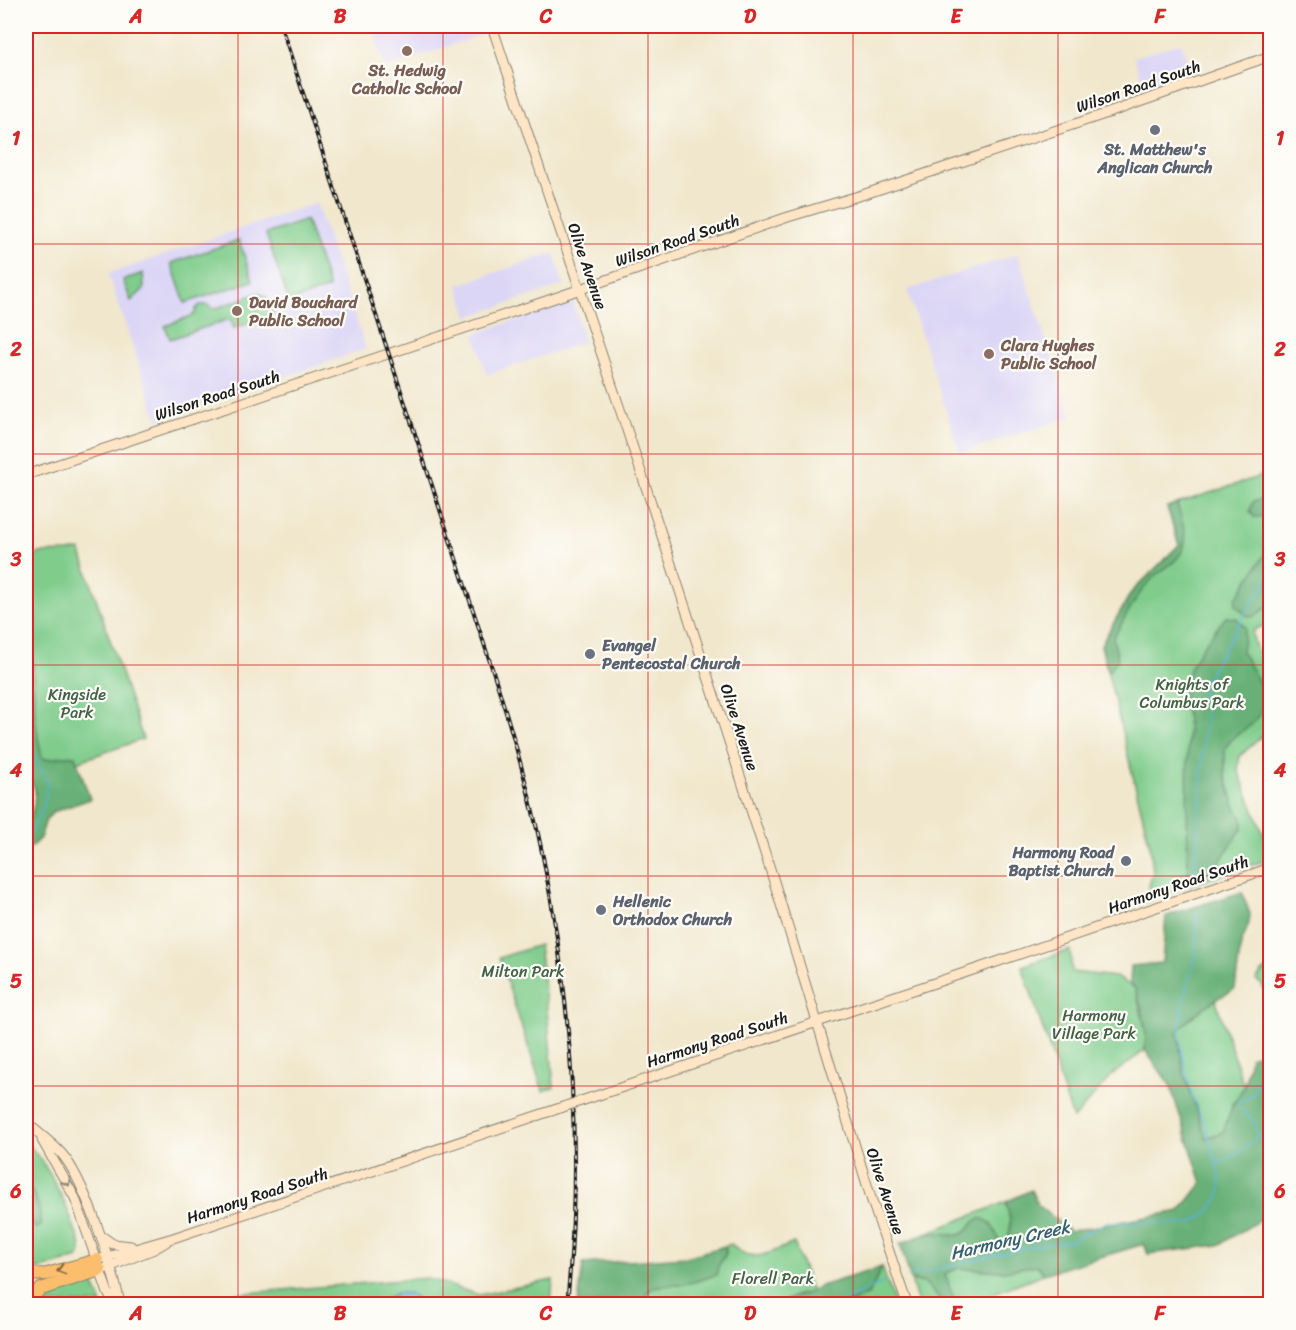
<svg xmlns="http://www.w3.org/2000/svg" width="1296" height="1330" font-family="Sriracha,sans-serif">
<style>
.built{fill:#dcd6f6}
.green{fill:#7fcc8b;stroke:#4e7454;stroke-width:1.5}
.forest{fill:#67b077;stroke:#42664a;stroke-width:1.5}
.water{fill:#54b3d2;stroke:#386877;stroke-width:1.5}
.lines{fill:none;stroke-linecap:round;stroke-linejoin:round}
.stream{stroke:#54b3d2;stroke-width:1.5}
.secondary-casing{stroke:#868274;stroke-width:11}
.highway-casing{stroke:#868274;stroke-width:14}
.secondary{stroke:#fde5c5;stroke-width:9}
.highway{stroke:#fabe6d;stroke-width:12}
.rail-casing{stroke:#1c1c1c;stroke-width:4}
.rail{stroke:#fdfcf7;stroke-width:1.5;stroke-dasharray:4.5;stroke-linecap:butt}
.secondary-bridge-casing{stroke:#868274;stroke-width:11;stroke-linecap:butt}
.secondary-bridge{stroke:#fde5c5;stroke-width:9}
.oneway{stroke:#988b79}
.oneway2{stroke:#8b6d44}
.grid{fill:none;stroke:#d62828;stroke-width:1.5;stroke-opacity:0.55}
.education-dot{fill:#8d6e63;stroke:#fdfcf7;stroke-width:2}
.worship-dot{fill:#6b7280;stroke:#fdfcf7;stroke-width:2}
.labels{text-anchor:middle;stroke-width:4.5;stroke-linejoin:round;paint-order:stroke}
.education-label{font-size:16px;font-weight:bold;fill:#785e54;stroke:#fdfcf7;text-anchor:start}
.street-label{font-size:16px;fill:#1c1c1c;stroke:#fdfcf7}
.worship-label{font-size:16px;font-weight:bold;fill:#5b616d;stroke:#fdfcf7;text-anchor:start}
.park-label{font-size:16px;fill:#446248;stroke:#fdfcf7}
.water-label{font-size:18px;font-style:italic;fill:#35606e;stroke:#fdfcf7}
.neatline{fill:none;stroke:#d62828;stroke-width:2}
.grid-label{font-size:20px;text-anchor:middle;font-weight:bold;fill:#d62828}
</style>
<rect width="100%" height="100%" fill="#fdfcf7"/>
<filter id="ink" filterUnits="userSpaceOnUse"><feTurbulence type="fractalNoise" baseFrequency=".0167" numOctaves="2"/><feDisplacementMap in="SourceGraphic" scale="12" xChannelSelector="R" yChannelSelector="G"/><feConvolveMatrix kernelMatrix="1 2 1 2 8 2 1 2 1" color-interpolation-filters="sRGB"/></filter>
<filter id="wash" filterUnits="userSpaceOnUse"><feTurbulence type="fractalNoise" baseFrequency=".008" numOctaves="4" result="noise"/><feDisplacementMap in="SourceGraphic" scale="24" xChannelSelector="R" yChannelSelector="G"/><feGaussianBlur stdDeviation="1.35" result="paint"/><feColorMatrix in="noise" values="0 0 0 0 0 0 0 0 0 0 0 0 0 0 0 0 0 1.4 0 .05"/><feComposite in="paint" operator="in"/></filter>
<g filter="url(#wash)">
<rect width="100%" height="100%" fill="#f1e7cc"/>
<path class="built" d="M371 26H480L483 34 386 68Z
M1181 43 1192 77 1145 91 1134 57Z
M316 203 366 349 158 420 108 274Z
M554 253 564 285 468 317 458 285Z
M1018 254 1071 417 960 453 907 290Z
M573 301 584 342 486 375 475 334Z"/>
<path class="green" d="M306 220 329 288 289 302 266 234Z
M239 240 253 281 185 303 171 263Z
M143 273 144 289 131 301 123 280Z
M259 293 268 298 274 315 234 328 230 319 170 339 165 326 194 315 196 309 200 305H208L214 309Z
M1270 473V624L1255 629 1252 634 1257 651 1270 680V729L1240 756 1238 770 1270 851V859L1145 901 1153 871 1150 846 1101 645 1131 593 1179 545 1167 507Z
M80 550 143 739 77 762 26 784V567L39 553 69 552Z
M539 945 547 1010 554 1087 543 1091 499 958Z
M1070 950 1072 972 1116 977 1135 988 1146 1032 1145 1050 1111 1076 1073 1119 1022 966Z
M1270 968V1009L1262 985 1256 980 1263 971Z
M1215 998 1244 1087 1233 1104 1223 1132 1205 1138 1184 1073 1177 1032 1193 1015Z
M26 1142C54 1172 67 1207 81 1245V1252L78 1258 41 1269 26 1270Z
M1006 1202C1010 1216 1015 1236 1001 1245L967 1233 956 1237 940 1233 924 1234Z
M794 1243 812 1292 797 1295 777 1304H643L644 1297 653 1287 666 1284 681 1285 719 1265 726 1253 725 1246 731 1244C751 1266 771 1252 794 1243Z
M1037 1265 1044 1274 978 1299 974 1304H955L945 1274 958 1268 1003 1271Z
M882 1267 895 1304H847L869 1294Z
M427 1278 479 1295 553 1280 551 1304H194L222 1295Z
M89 1280 94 1285 102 1304H32C49 1292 69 1284 89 1280Z
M911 1280 925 1283 944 1304H918Z"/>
<path class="forest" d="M1270 496V516L1254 517 1250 511 1253 502Z
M1177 504C1180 515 1186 529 1185 541 1184 556 1170 565 1159 573 1139 588 1126 617 1113 638L1118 659 1108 672 1101 645 1131 593 1179 545 1167 507Z
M1270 546V605L1253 617 1246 615 1236 605V599Z
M26 600C38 651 29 706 42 758 55 762 61 753 75 756L90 799 53 812 46 820 40 838 26 852V824L30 818 34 805 35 790 29 776 26 755Z
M1226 617 1236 618 1245 627 1242 652 1262 688 1264 703 1260 714 1251 725 1234 737 1225 748V774L1234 804 1242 819 1243 827 1210 876 1188 884C1187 833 1187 782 1188 730 1188 717 1182 702 1184 689 1188 662 1209 638 1226 617Z
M1242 892 1250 914 1249 923 1241 944 1235 989C1212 1000 1194 1013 1177 1032L1184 1073 1206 1138 1223 1132 1233 1104 1244 1087 1250 1057 1270 1049V1211L1260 1220 1219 1245 1148 1254 1144 1244 1044 1274 1037 1265 1003 1271 958 1268 945 1274 955 1304H944L925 1283 911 1280 900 1244C913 1239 926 1232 940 1233 949 1233 954 1238 962 1234 971 1231 972 1217 983 1219 993 1221 997 1237 1001 1245 1015 1236 1010 1216 1006 1202L1031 1190 1038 1205 1070 1231 1180 1211 1202 1183 1170 1085 1145 1050 1146 1032 1142 1011 1135 988 1130 983 1131 966 1162 963 1166 916Z
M26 1185C37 1195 41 1210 40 1226L36 1228 26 1220Z
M725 1246 726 1253 719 1265 716 1275C706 1278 695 1282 684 1284 667 1288 645 1279 643 1304H578L583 1264 686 1257Z
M882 1267 869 1294 847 1304H777C792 1297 808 1295 821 1286Z"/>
<path class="water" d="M396 1293H409L416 1297V1304H381L385 1299Z"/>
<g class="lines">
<path class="stream" d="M26 651 31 688 30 732 34 756 47 781 44 806 26 844
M1195 874 1206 708C1200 699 1201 693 1204 682L1248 609 1270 575
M1216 1164 1235 1156 1258 1137 1255 1123 1239 1107V1102L1255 1093 1257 1080H1262L1267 1085H1270
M908 1276 1033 1246 1073 1240 1107 1222 1190 1224 1209 1212 1220 1195V1176L1206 1127 1193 1098 1182 1054 1180 1033 1183 1000 1196 955 1197 912
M839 1304 883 1282"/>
</g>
</g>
<g filter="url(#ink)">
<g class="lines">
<g class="secondary-casing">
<path id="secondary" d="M492 26 641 472 724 726 772 875 872 1201 907 1304
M26 475 546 301 788 217 865 194 1114 111 1270 56
M590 1098 979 968 1270 868
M26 1122C37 1132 50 1141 61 1153 85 1179 113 1269 120 1304
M42 1140 75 1198 108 1293 114 1304
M100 1235 113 1244 131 1246
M97 1260 173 1238 551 1111
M104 1269 154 1249 166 1242"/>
</g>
<g class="highway-casing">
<path id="highway" d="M26 1275 47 1274 97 1260
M26 1301 41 1289 100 1270"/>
</g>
<use href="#secondary" class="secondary"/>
<use href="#highway" class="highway"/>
<g class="rail-casing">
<path id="rail" d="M281 26 492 668C512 730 530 793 543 857 572 1003 582 1155 567 1304"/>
</g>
<use href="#rail" class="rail"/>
<g class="secondary-bridge-casing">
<path id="secondary-bridge" d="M551 1111 590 1098"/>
</g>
<use href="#secondary-bridge" class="secondary-bridge"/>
</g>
<defs><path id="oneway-chevron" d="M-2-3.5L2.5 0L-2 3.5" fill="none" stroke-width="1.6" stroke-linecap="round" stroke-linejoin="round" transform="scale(1.5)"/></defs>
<use class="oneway" href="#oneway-chevron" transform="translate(67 1182) rotate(62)"/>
<use class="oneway2" href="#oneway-chevron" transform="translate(61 1270) rotate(164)"/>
</g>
<path class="grid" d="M238 26V1304M443 26V1304M648 26V1304M853 26V1304M1058 26V1304M26 244H1270M26 454H1270M26 665H1270M26 876H1270M26 1086H1270"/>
<g class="education-dot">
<circle cx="407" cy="51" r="6"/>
<circle cx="237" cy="311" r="6"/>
<circle cx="989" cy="354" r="6"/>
</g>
<g class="worship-dot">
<circle cx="1155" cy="130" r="6"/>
<circle cx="590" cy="654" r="6"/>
<circle cx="1126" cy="861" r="6"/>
<circle cx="601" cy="910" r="6"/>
</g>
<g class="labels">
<g class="education-label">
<text x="407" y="76" text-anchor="middle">St. Hedwig<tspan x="407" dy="18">Catholic School</tspan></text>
<text x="249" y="308">David Bouchard<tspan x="249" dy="18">Public School</tspan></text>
<text x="1001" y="351">Clara Hughes<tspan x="1001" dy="18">Public School</tspan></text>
</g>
<g class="street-label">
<text transform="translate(1138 86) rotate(-19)" y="6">Wilson Road South</text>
<text transform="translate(677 240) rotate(-19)" y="6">Wilson Road South</text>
<text transform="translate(588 266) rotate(71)" y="6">Olive Avenue</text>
<text transform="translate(217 395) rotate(-18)" y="6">Wilson Road South</text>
<text transform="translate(740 727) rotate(72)" y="6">Olive Avenue</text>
<text transform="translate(1178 884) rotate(-19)" y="6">Harmony Road South</text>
<text transform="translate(717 1039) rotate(-18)" y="6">Harmony Road South</text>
<text transform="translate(886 1191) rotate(72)" y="6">Olive Avenue</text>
<text transform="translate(257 1195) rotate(-18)" y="6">Harmony Road South</text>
</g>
<g class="worship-label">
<text x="1155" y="155" text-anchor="middle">St. Matthew's<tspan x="1155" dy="18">Anglican Church</tspan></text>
<text x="602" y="651">Evangel<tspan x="602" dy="18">Pentecostal Church</tspan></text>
<text x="1114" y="858" text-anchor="end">Harmony Road<tspan x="1114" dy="18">Baptist Church</tspan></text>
<text x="613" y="907">Hellenic<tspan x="613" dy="18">Orthodox Church</tspan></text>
</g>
<g class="park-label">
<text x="1192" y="690">Knights of<tspan x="1192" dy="18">Columbus Park</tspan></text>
<text x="77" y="700">Kingside<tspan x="77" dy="18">Park</tspan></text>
<text x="523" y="977">Milton Park</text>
<text x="1094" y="1021">Harmony<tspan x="1094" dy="18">Village Park</tspan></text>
<text x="773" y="1284">Florell Park</text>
</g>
<g class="water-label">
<text transform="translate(1010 1240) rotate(-13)" y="6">Harmony Creek</text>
</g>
</g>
<rect width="1296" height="1330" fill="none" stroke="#fdfcf7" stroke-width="66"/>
<rect x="33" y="33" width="1230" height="1264" class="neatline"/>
<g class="grid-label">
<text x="136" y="23">A</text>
<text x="340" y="23">B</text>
<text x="546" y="23">C</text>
<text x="750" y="23">D</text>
<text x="956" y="23">E</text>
<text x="1160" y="23">F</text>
<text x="16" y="145">1</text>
<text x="1280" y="145">1</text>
<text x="16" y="356">2</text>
<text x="1280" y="356">2</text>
<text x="16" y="566">3</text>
<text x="1280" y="566">3</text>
<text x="16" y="777">4</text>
<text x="1280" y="777">4</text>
<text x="16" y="988">5</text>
<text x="1280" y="988">5</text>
<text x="16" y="1198">6</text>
<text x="1280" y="1198">6</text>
<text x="136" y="1320">A</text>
<text x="340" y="1320">B</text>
<text x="546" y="1320">C</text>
<text x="750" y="1320">D</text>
<text x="956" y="1320">E</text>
<text x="1160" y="1320">F</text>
</g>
</svg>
